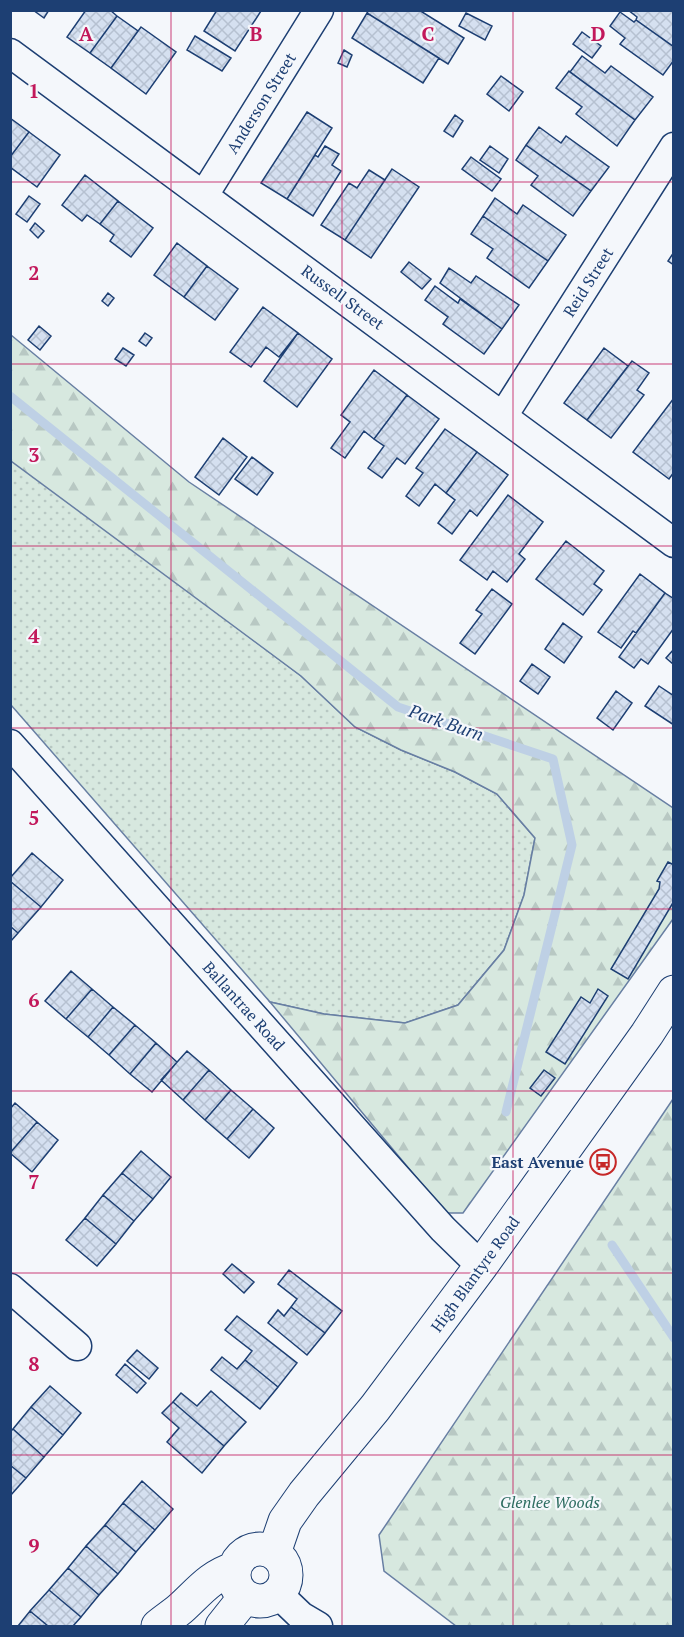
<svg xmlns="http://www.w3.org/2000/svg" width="684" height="1637" font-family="'PT Serif',serif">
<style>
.grass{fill:url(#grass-dots);stroke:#687fa3;stroke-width:1.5}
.forest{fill:url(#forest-firs);stroke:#687fa3;stroke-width:1.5}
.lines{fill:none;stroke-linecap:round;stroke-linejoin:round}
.stream{stroke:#bed0e5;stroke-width:9}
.building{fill:url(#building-cross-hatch);stroke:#1d3f73;stroke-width:1.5}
.minor-casing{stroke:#1d3f73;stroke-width:31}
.secondary-casing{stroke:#1d3f73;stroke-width:35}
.minor{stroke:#f4f7fb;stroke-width:28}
.secondary{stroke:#f4f7fb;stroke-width:33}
.grid{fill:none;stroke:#c2185b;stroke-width:1.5;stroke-opacity:0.55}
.labels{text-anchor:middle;stroke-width:4.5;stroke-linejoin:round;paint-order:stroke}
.street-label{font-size:16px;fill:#1d3f73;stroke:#f4f7fb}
.poi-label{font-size:16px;font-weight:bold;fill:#1d3f73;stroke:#f4f7fb;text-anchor:end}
.park-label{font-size:16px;font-style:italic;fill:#2c6c60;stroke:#f4f7fb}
.water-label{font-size:18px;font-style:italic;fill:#1d3f73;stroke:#f4f7fb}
.grid-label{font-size:20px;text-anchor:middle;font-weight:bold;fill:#c2185b;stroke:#f4f7fb;stroke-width:4.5;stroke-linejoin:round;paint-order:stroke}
</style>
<defs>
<pattern id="grass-dots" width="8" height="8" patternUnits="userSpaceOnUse" patternTransform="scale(1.5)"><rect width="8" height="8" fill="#d7e8df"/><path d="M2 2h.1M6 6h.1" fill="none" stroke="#b8c8c3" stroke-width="1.8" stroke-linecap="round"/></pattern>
<pattern id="forest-firs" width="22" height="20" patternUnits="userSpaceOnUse" patternTransform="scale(1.5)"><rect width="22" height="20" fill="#d7e8df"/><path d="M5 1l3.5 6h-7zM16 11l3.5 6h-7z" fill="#b8c8c3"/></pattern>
<pattern id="building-cross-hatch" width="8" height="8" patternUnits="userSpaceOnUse" patternTransform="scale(1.5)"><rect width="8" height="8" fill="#d5e0f0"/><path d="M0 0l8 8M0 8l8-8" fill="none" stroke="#b6c1d1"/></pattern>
</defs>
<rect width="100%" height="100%" fill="#f4f7fb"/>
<path class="grass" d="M10 457 301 676 355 727 401 750 455 772 497 794 535 838 524 895 504 950 458 1005 405 1023 324 1014 270 1002 11 705Z"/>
<path class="forest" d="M11 335 189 482 673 808V919L463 1213H446L270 1002 324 1014 405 1023 458 1005 504 950 524 895 535 838 497 794 455 772 401 750 355 727 301 676 11 461Z
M673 1099V1626H456L384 1571 379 1535Z"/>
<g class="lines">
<path class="stream" d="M10 396 398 707 553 759 572 845 506 1112
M612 1245 674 1338"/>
</g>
<path class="building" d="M33 10H49L44 18Z
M86 10H110L117 16 90 53 67 37Z
M217 10 261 11 235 51 204 31Z
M369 10H419L464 38 448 64 367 13Z
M628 10H674V47L636 20 637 17Z
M620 12 634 22 636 20 674 47V60L663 75 620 44 625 38 610 26Z
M367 13 439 58 423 83 352 38Z
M466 13 492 26 485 40 459 26Z
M117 16 138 31 111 68 90 53Z
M141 27 176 52 146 94 111 68Z
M582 32 601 46 592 58 573 44Z
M195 36 231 58 222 71 187 50Z
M344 50 352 55 347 67 338 63Z
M582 56 605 73 611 66 653 97 635 120 570 72Z
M569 71 635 120 617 146 576 114 582 107 556 88Z
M501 76 523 92 509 111 487 94Z
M307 112 332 128 287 199 261 183Z
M455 115 463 121 453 137 444 131Z
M10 118 29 132 10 157Z
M539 127 561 143 566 136 609 167 591 191 526 145Z
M29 132 60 155 37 187 10 167V157Z
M526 145 591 191 573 216 531 185 538 176 516 160Z
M325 146 339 154 332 165 341 171 313 216 287 199 315 155 318 157Z
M490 146 508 159 499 173 480 160Z
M471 157 501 179 492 191 462 169Z
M392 169 419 187 371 258 345 240Z
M369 170 385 180 345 240 321 225 349 183 357 188Z
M85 175 118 201 100 224 87 215 82 221 62 205Z
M29 196 40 204 27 222 16 214Z
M495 198 517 214 523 205 566 235 548 261 483 216Z
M118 201 153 228 131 257 110 241 114 235 100 224Z
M483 216 548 261 529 288 487 258 493 249 471 234Z
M35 223 44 231 38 238 30 230Z
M177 243 207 266 184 297 154 275Z
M674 252V265L668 261Z
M409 262 431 279 422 289 401 272Z
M207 266 238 289 215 320 184 297Z
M449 268 471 283 476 276 519 305 502 329 440 283Z
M435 286 458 303 460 299 502 329 484 354 443 324 448 317 425 300Z
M108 293 114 298 108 306 102 301Z
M263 307 298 333 279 357 266 347 251 367 230 352Z
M39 326 51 336 40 350 28 340Z
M145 333 152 338 146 346 139 341Z
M298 333 332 359 297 407 264 381Z
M123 348 134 355 126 366 115 359Z
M604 348 628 366 587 420 564 403Z
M632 361 649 373 637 390 644 395 611 438 587 420Z
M374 370 407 395 374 439 364 431 345 458 331 448 350 422 341 415Z
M407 395 439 419 405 464 397 458 382 478 368 468 384 446 374 439Z
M674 398V472L669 479 633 452Z
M445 429 477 452 446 493 435 484 419 506 406 496 423 473 416 468Z
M223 438 247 457 219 495 195 477Z
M477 452 508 475 477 516 470 510 452 534 438 523 455 500 446 493Z
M252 457 273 473 257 495 235 479Z
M508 495 543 522 519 554 525 559 507 582 493 571 487 580 460 560Z
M566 541 604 571 594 584 602 590 583 615 536 579Z
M640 574 665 593 636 633 633 631 621 648 598 632Z
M492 589 512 604 475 654 460 643 482 614 476 610Z
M665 593 674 599V628L648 664 641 659 634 668 619 657Z
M563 623 582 637 564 663 545 649Z
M674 649V664H673L666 658Z
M532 664 550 677 538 694 520 681Z
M659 686 674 696V725L645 706Z
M616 691 632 703 613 730 597 718Z
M32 853 63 880 41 907 10 881V878Z
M668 862 674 865V901L628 979 611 969 659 889 660 882 657 881Z
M10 881 41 907 18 933 10 926Z
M10 926 18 933 10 942Z
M71 971 92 989 66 1019 45 1001Z
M92 989 113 1007 88 1037 66 1019Z
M598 989 608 996 565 1064 546 1052 581 997 590 1003Z
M113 1007 135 1025 109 1055 88 1037Z
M135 1025 156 1043 130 1074 109 1055Z
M156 1043 177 1062 152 1092 130 1074Z
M187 1051 209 1070 183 1100 161 1080Z
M209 1070 231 1090 205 1120 183 1100Z
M544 1070 555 1078 541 1096 530 1088Z
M231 1090 253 1109 227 1139 205 1120Z
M15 1103 37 1122 10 1153V1109Z
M253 1109 274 1128 249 1158 227 1139Z
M37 1122 58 1140 32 1172 10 1153Z
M141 1151 171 1177 153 1199 122 1173Z
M122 1173 153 1199 134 1221 103 1195Z
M103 1195 134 1221 116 1244 85 1218Z
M85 1218 116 1244 97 1266 66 1240Z
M232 1264 254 1282 244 1293 223 1274Z
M289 1270 342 1311 325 1333 291 1307 297 1299 278 1284Z
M291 1307 325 1333 307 1355 268 1323 278 1310 284 1316Z
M237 1316 297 1363 278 1387 245 1360 252 1351 225 1330Z
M137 1350 158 1368 149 1379 127 1361Z
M222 1357 237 1369 245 1360 278 1387 260 1409 211 1370Z
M125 1364 146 1383 137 1393 116 1375Z
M50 1386 81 1413 63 1435 31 1407Z
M211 1391 246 1422 224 1446 173 1402 181 1393 197 1406Z
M173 1402 224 1446 202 1473 167 1442 179 1428 162 1413Z
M31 1407 63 1435 44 1457 13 1429Z
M13 1429 44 1457 26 1478 10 1465V1432Z
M10 1465 26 1478 10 1496Z
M142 1481 173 1509 155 1530 123 1503Z
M123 1503 155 1530 136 1552 105 1525Z
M105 1525 136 1552 118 1574 86 1546Z
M86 1546 118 1574 99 1595 68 1568Z
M68 1568 99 1595 81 1617 49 1590Z
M49 1590 81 1617 73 1626H48L30 1611Z
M30 1611 48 1626H18Z"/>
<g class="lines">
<g class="minor-casing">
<path id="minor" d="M10 53 674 543
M204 195 319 10
M503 416 674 147
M10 744 443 1229 481 1266
M10 1288 77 1346
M278 1594 301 1616 318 1626"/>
</g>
<g class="secondary-casing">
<path id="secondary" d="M234 1575a26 26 0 1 1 52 0a26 26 0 1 1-52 0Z
M274 1553 285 1521 304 1494 375 1408 481 1266 647 1034 674 992
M158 1626C165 1620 173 1615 180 1609 198 1593 210 1576 234 1569
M222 1626 245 1597"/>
</g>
<use href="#minor" class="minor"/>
<use href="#secondary" class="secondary"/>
</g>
<path class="grid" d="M171 10V1626M342 10V1626M513 10V1626M10 182H674M10 364H674M10 546H674M10 728H674M10 909H674M10 1091H674M10 1273H674M10 1455H674"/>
<defs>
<g id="bus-ring" transform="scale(1.35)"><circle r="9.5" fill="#f4f7fb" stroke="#c62828" stroke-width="1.5"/><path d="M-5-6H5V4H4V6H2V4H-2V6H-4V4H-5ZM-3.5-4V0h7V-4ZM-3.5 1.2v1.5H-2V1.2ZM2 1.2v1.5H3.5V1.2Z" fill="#c62828"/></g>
</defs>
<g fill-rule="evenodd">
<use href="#bus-ring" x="603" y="1162"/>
</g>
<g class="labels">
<g class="street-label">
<text transform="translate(261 103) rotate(-58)" y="6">Anderson Street</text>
<text transform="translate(588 282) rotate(-58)" y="6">Reid Street</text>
<text transform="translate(343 297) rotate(36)" y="6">Russell Street</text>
<text transform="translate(244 1006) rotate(48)" y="6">Ballantrae Road</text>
<text transform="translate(475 1274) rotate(-54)" y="6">High Blantyre Road</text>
</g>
<g class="poi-label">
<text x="584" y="1168">East Avenue</text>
</g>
<g class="park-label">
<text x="550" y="1508">Glenlee Woods</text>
</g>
<g class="water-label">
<text transform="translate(446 723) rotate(19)" y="6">Park Burn</text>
</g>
</g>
<g class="grid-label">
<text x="86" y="41">A</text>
<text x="256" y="41">B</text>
<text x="428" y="41">C</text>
<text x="598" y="41">D</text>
<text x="34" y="98">1</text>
<text x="34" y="280">2</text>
<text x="34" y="462">3</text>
<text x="34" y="643">4</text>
<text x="34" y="825">5</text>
<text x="34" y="1007">6</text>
<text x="34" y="1189">7</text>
<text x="34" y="1371">8</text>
<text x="34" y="1553">9</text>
</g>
<rect width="684" height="1637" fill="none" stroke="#1d3f73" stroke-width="24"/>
</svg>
